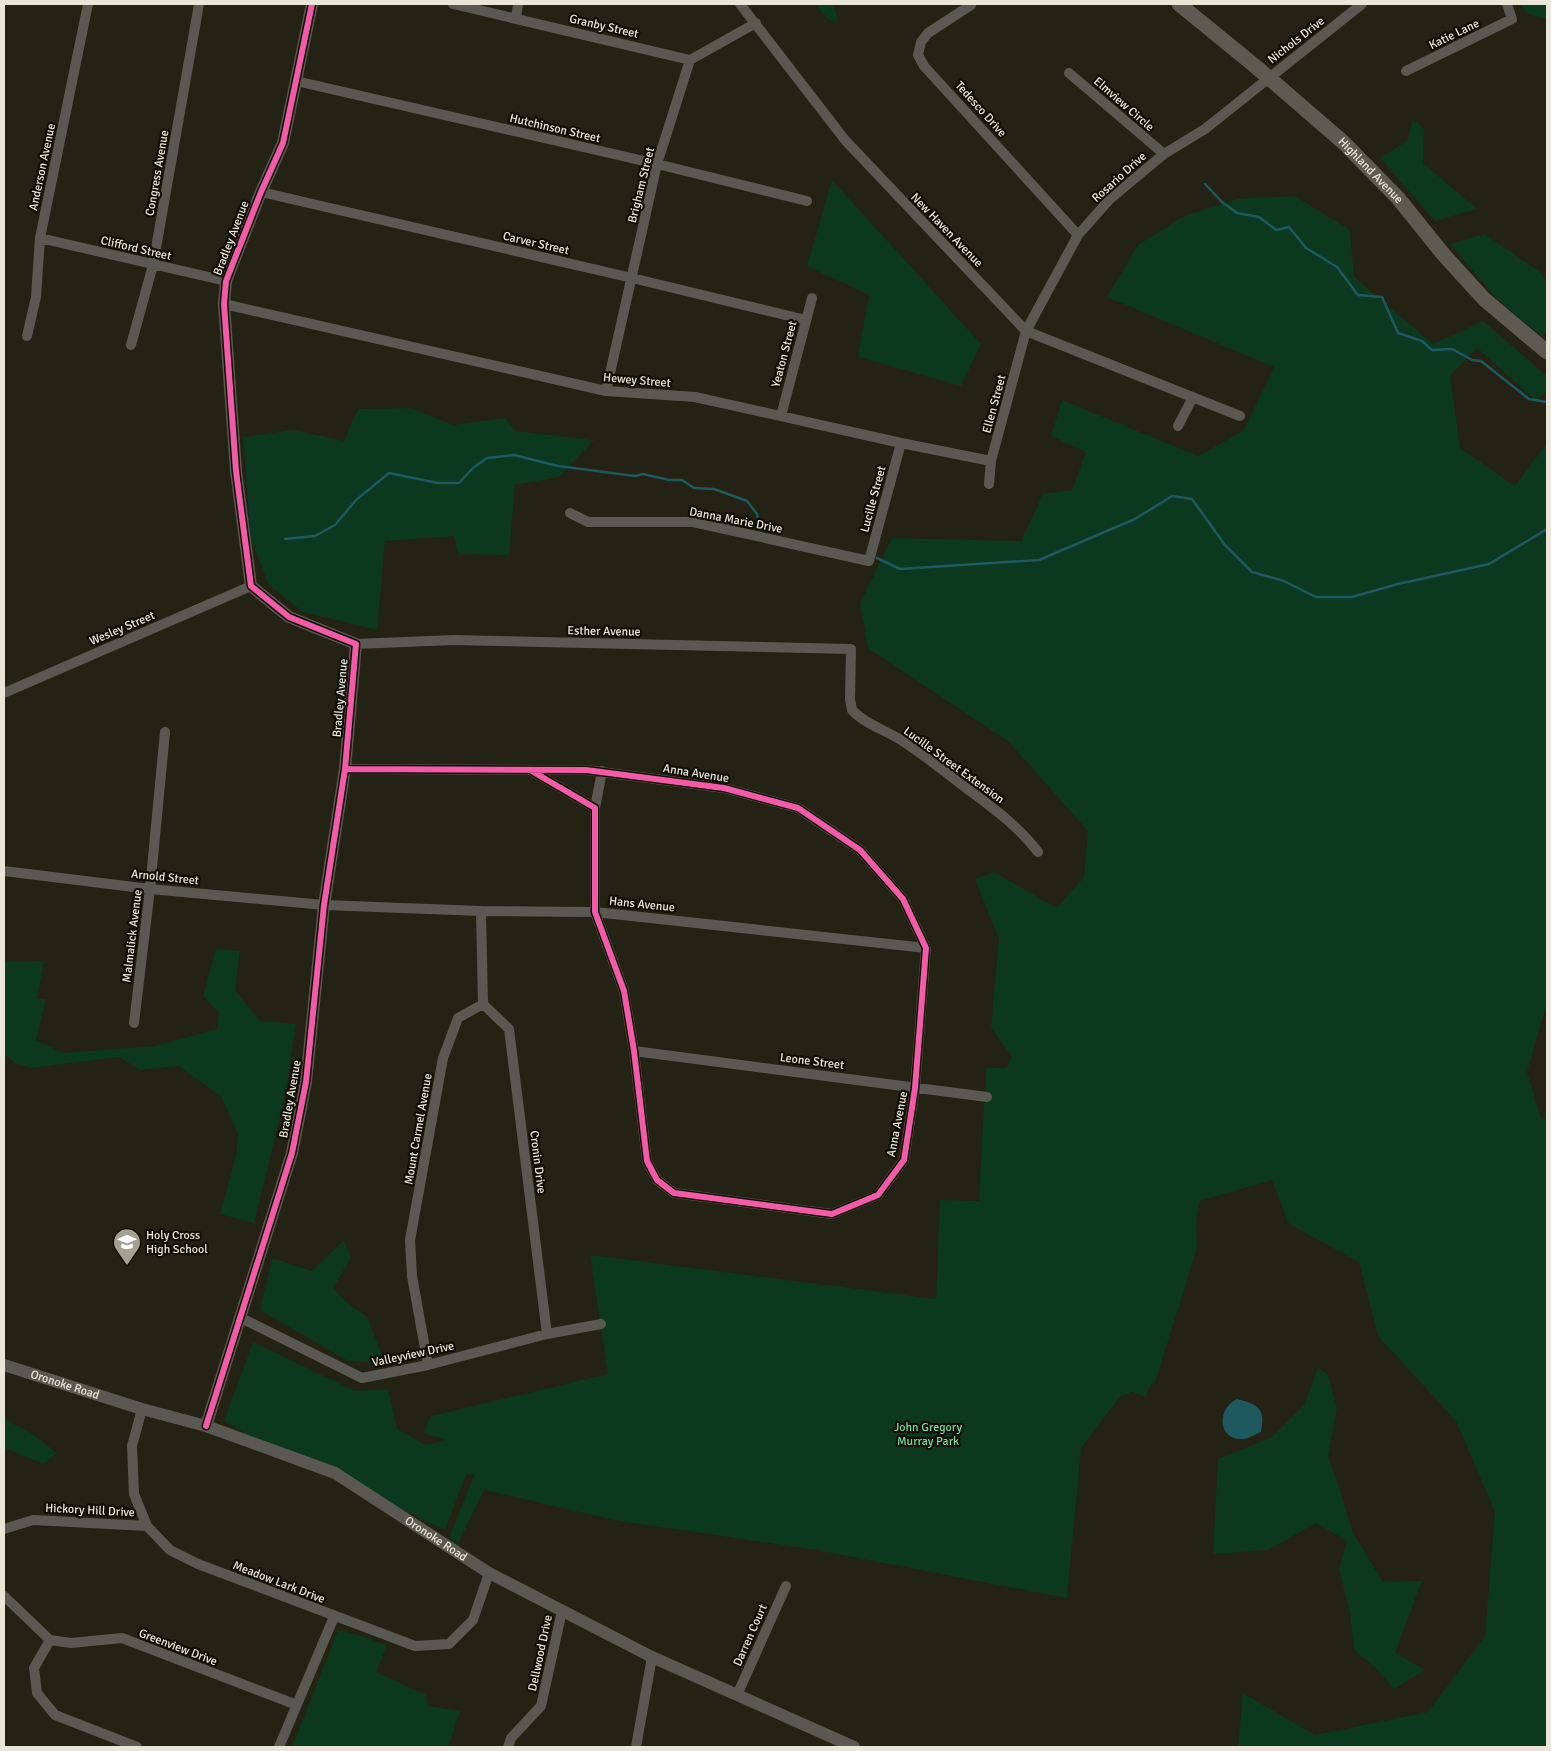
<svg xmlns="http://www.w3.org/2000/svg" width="1551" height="1751" font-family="Signika,sans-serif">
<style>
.green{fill:#0b381e}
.water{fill:#1d595f}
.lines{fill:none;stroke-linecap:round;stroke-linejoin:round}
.stream{stroke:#1d595f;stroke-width:2.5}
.minor{stroke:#5a5853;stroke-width:10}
.tertiary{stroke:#5a5853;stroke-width:12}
.secondary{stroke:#5c5a53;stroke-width:15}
.cycleway-casing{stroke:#110f05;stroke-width:9}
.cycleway{stroke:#f35aa7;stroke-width:6}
.labels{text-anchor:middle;stroke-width:4.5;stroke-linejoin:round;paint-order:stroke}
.street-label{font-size:12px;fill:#e9e6d8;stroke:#110f05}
.poi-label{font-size:12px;fill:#e9e6d8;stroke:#110f05;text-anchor:start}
.park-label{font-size:12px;fill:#74df9c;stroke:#110f05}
</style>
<rect width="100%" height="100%" fill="#242214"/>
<path class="green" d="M815 4H833L838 21 829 20Z
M1521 4H1547V19L1528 14Z
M1413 119 1424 129 1423 163 1477 209 1435 221 1380 158 1407 141Z
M832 180 981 344 961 386 858 357 869 295 807 266Z
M1295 196 1350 230 1354 277 1433 344 1483 321 1547 376V391L1536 401 1477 348 1450 376 1460 448 1515 486 1547 443V1003L1527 1072 1541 1118 1547 1120V1747H1238L1243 1693 1315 1735 1428 1712 1485 1636 1495 1512 1456 1421 1378 1336 1359 1262 1289 1224 1272 1180 1200 1201 1196 1221 1197 1248 1155 1383 1150 1385 1146 1397 1132 1392 1119 1398 1081 1448 1067 1598 816 1550 614 1520 484 1490 458 1544 449 1538 475 1473 466 1475 445 1530 250 1436 224 1421 253 1342 355 1391 388 1389 397 1429 426 1445 447 1440 423 1433 431 1416 608 1374 590 1255 936 1299 940 1200 979 1201 986 1068H1006L1012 1057 991 1027 999 939 975 879 994 872 1057 908 1084 877 1088 831 1008 741 868 648 860 603 892 538 1021 541 1043 494 1072 490 1086 452 1051 436 1062 400 1198 456 1243 431 1274 367 1107 297 1138 245 1184 216 1237 199Z
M1485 234 1541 273 1547 283V330L1543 337 1497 299 1450 244Z
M411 408 453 425 505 418 515 431 594 440 559 477 515 485 509 555 458 554 454 536 385 541 377 630 303 612 269 585 251 540 243 437 293 430 344 441 358 409Z
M216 949 240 951 235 990 260 1021 296 1024 285 1096 254 1223 220 1214 236 1156 238 1134 221 1096 178 1066 140 1070 119 1057 32 1068 16 1064 4 1054V962L44 961 37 999H46L36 1040 63 1053 155 1046 217 1029 219 1013 203 996Z
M344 1240 351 1258 333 1288 346 1302 367 1317 385 1363 348 1361 260 1310 272 1258 312 1271Z
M1318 1368 1328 1375 1337 1408 1328 1456 1338 1484 1353 1533 1383 1582 1422 1581 1395 1653 1425 1670 1394 1689 1377 1669 1354 1650 1350 1613 1339 1569 1347 1541 1316 1523 1268 1550 1213 1554 1218 1459 1272 1437 1304 1405Z
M4 1419 31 1433 57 1453 44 1464 4 1448Z
M338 1630 365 1637 387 1646 376 1672 426 1695 428 1706 460 1711 448 1747H292Z"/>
<path class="water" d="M1237 1399C1258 1404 1266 1409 1261 1432 1255 1434 1249 1439 1243 1439 1218 1441 1216 1409 1237 1399Z"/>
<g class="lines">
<path class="stream" d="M1205 184 1222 202 1237 213 1259 217 1276 230 1289 227 1306 248 1337 267 1358 295 1382 297 1398 333 1422 341 1432 350 1452 349 1472 360 1481 361 1529 399 1547 402
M285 539 315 536 335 525 356 500 389 473 438 483H459L474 467 487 458 514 455 558 466 635 476 643 474 669 480H682L694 488 714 489 747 501 757 514 760 530
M877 558 900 569 1039 560 1135 519 1172 496 1192 499 1225 545 1252 572 1284 581 1316 597H1352L1398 584 1489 564 1547 529"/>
<path class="minor" d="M453 4 690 60
M740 4 845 140 1026 331 1240 416
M971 5 928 33 921 42 918 55 924 66 1078 235
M516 18 518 4
M1406 71 1512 19 1507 4
M1069 73 1164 154
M296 81 657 164 807 201
M261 192 632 278 806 320
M40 238 226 281
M224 304 606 391 695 397 901 443 991 461
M27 336 36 297 40 238 88 4
M131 345 153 265 199 4
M606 391 657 164 690 60 756 23
M781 416 812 298
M1178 426 1193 397
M989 484 991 461 1026 331 1078 235 1110 199 1164 154 1205 129 1362 4
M570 513 588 522H693L869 561 901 443
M356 644 453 640 851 649 850 699 852 710C865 724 885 730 901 740 920 752 939 767 957 781 986 803 1016 823 1038 852
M4 693 251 586
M345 769 586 770 724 788 798 808 860 850 903 899 926 948 915 1088 904 1160 878 1195 832 1214 674 1193 657 1180 647 1161 634 1051 624 991 595 912V808L530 770
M595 808 602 771
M4 871 150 889 324 905 481 911 595 912 926 948
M483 1004 509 1029 547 1334
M134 1023 150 889 165 732
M634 1051 987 1097
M241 1318 362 1378 428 1365 547 1334 601 1324
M428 1365 412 1276 410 1240 443 1058 458 1018 483 1004 481 911
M142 1409 132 1446 134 1494 147 1526 170 1550 198 1564 415 1646 449 1644 473 1620 489 1573
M4 1529 33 1520 147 1526
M4 1596 50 1640 71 1643 122 1638 297 1705
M50 1640 34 1668 37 1693 55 1715 137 1747
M737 1695 786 1586
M279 1747 334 1617
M508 1747 511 1738 541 1706 562 1611
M636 1747 652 1657"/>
<g class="tertiary">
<path id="s1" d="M4 1365 142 1409 206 1426 335 1473 489 1573 652 1657 854 1747"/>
<path d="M206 1426 292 1153 306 1082 324 905 345 769 356 644 289 617 251 586 236 471 224 304 226 281 261 192 283 143 312 4"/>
</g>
<path class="secondary" id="s2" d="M1179 4 1255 66 1343 142 1398 198 1443 254 1484 299 1547 352"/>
<g class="cycleway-casing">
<path id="cycleway" d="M345 769 586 770 724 788 798 808 860 850 903 899 926 948 915 1088 904 1160 878 1195 832 1214 674 1193 657 1180 647 1161 634 1051 624 991 595 912V808L530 770
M206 1426 292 1153 306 1082 324 905 345 769 356 644 289 617 251 586 236 471 224 304 226 281 261 192 283 143 312 4"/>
</g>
<use href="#cycleway" class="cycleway"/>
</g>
<defs>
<g id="school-pin" transform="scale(1.4375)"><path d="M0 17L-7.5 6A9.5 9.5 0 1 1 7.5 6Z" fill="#a4a193" stroke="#110f05"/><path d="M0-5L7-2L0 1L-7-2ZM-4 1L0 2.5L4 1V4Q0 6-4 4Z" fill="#fff"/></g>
</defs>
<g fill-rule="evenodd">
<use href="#school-pin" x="127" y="1242"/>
</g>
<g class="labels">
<g class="street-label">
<text transform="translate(604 26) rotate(13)" y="4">Granby Street</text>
<text transform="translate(1454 34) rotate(-26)" y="4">Katie Lane</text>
<text transform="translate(1296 40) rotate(-38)" y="4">Nichols Drive</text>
<text transform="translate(1124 104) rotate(41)" y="4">Elmview Circle</text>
<text transform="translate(981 109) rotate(48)" y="4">Tedesco Drive</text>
<text transform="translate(555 128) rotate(13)" y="4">Hutchinson Street</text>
<text transform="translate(42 167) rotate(-78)" y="4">Anderson Avenue</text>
<text dy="4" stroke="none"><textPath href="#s2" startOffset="254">Highland Avenue</textPath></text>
<text transform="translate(157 173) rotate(-80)" y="4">Congress Avenue</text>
<text transform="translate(1119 177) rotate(-42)" y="4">Rosario Drive</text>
<text transform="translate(641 185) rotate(-76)" y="4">Brigham Street</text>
<text transform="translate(947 230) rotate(46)" y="4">New Haven Avenue</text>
<text transform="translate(231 238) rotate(-69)" y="4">Bradley Avenue</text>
<text transform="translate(536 243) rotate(13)" y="4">Carver Street</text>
<text transform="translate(136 248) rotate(13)" y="4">Clifford Street</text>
<text transform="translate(784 354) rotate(-75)" y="4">Yeaton Street</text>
<text transform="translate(637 380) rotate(5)" y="4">Hewey Street</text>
<text transform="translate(994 404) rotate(-75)" y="4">Ellen Street</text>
<text transform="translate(873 499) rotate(-75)" y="4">Lucille Street</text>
<text transform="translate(736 520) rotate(11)" y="4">Danna Marie Drive</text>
<text transform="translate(122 628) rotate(-23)" y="4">Wesley Street</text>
<text transform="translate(604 631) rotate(1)" y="4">Esther Avenue</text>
<text transform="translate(340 698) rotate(-85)" y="4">Bradley Avenue</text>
<text transform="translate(954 765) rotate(36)" y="4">Lucille Street Extension</text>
<text transform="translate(696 773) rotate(9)" y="4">Anna Avenue</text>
<text transform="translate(165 877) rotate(6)" y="4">Arnold Street</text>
<text transform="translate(642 904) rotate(6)" y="4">Hans Avenue</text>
<text transform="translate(132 936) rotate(-83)" y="4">Malmalick Avenue</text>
<text transform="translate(812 1061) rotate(7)" y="4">Leone Street</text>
<text transform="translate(290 1099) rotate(-80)" y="4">Bradley Avenue</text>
<text transform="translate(897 1124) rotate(-79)" y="4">Anna Avenue</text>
<text transform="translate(418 1129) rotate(-80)" y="4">Mount Carmel Avenue</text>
<text transform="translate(538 1162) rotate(83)" y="4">Cronin Drive</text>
<text transform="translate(413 1354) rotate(-12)" y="4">Valleyview Drive</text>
<text dy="4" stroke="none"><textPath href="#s1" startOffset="64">Oronoke Road</textPath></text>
<text transform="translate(90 1510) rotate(3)" y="4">Hickory Hill Drive</text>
<text dy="4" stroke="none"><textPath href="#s1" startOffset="469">Oronoke Road</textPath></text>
<text transform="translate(279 1582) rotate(21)" y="4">Meadow Lark Drive</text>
<text transform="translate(750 1635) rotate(-66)" y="4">Darren Court</text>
<text transform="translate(178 1647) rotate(21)" y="4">Greenview Drive</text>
<text transform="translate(540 1653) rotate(-78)" y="4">Dellwood Drive</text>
</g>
<g class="poi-label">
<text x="146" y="1239">Holy Cross<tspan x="146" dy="14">High School</tspan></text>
</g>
<g class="park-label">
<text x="928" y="1431">John Gregory<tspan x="928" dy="14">Murray Park</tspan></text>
</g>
</g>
<rect width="1551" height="1751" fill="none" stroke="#e9e6d8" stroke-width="10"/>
</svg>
